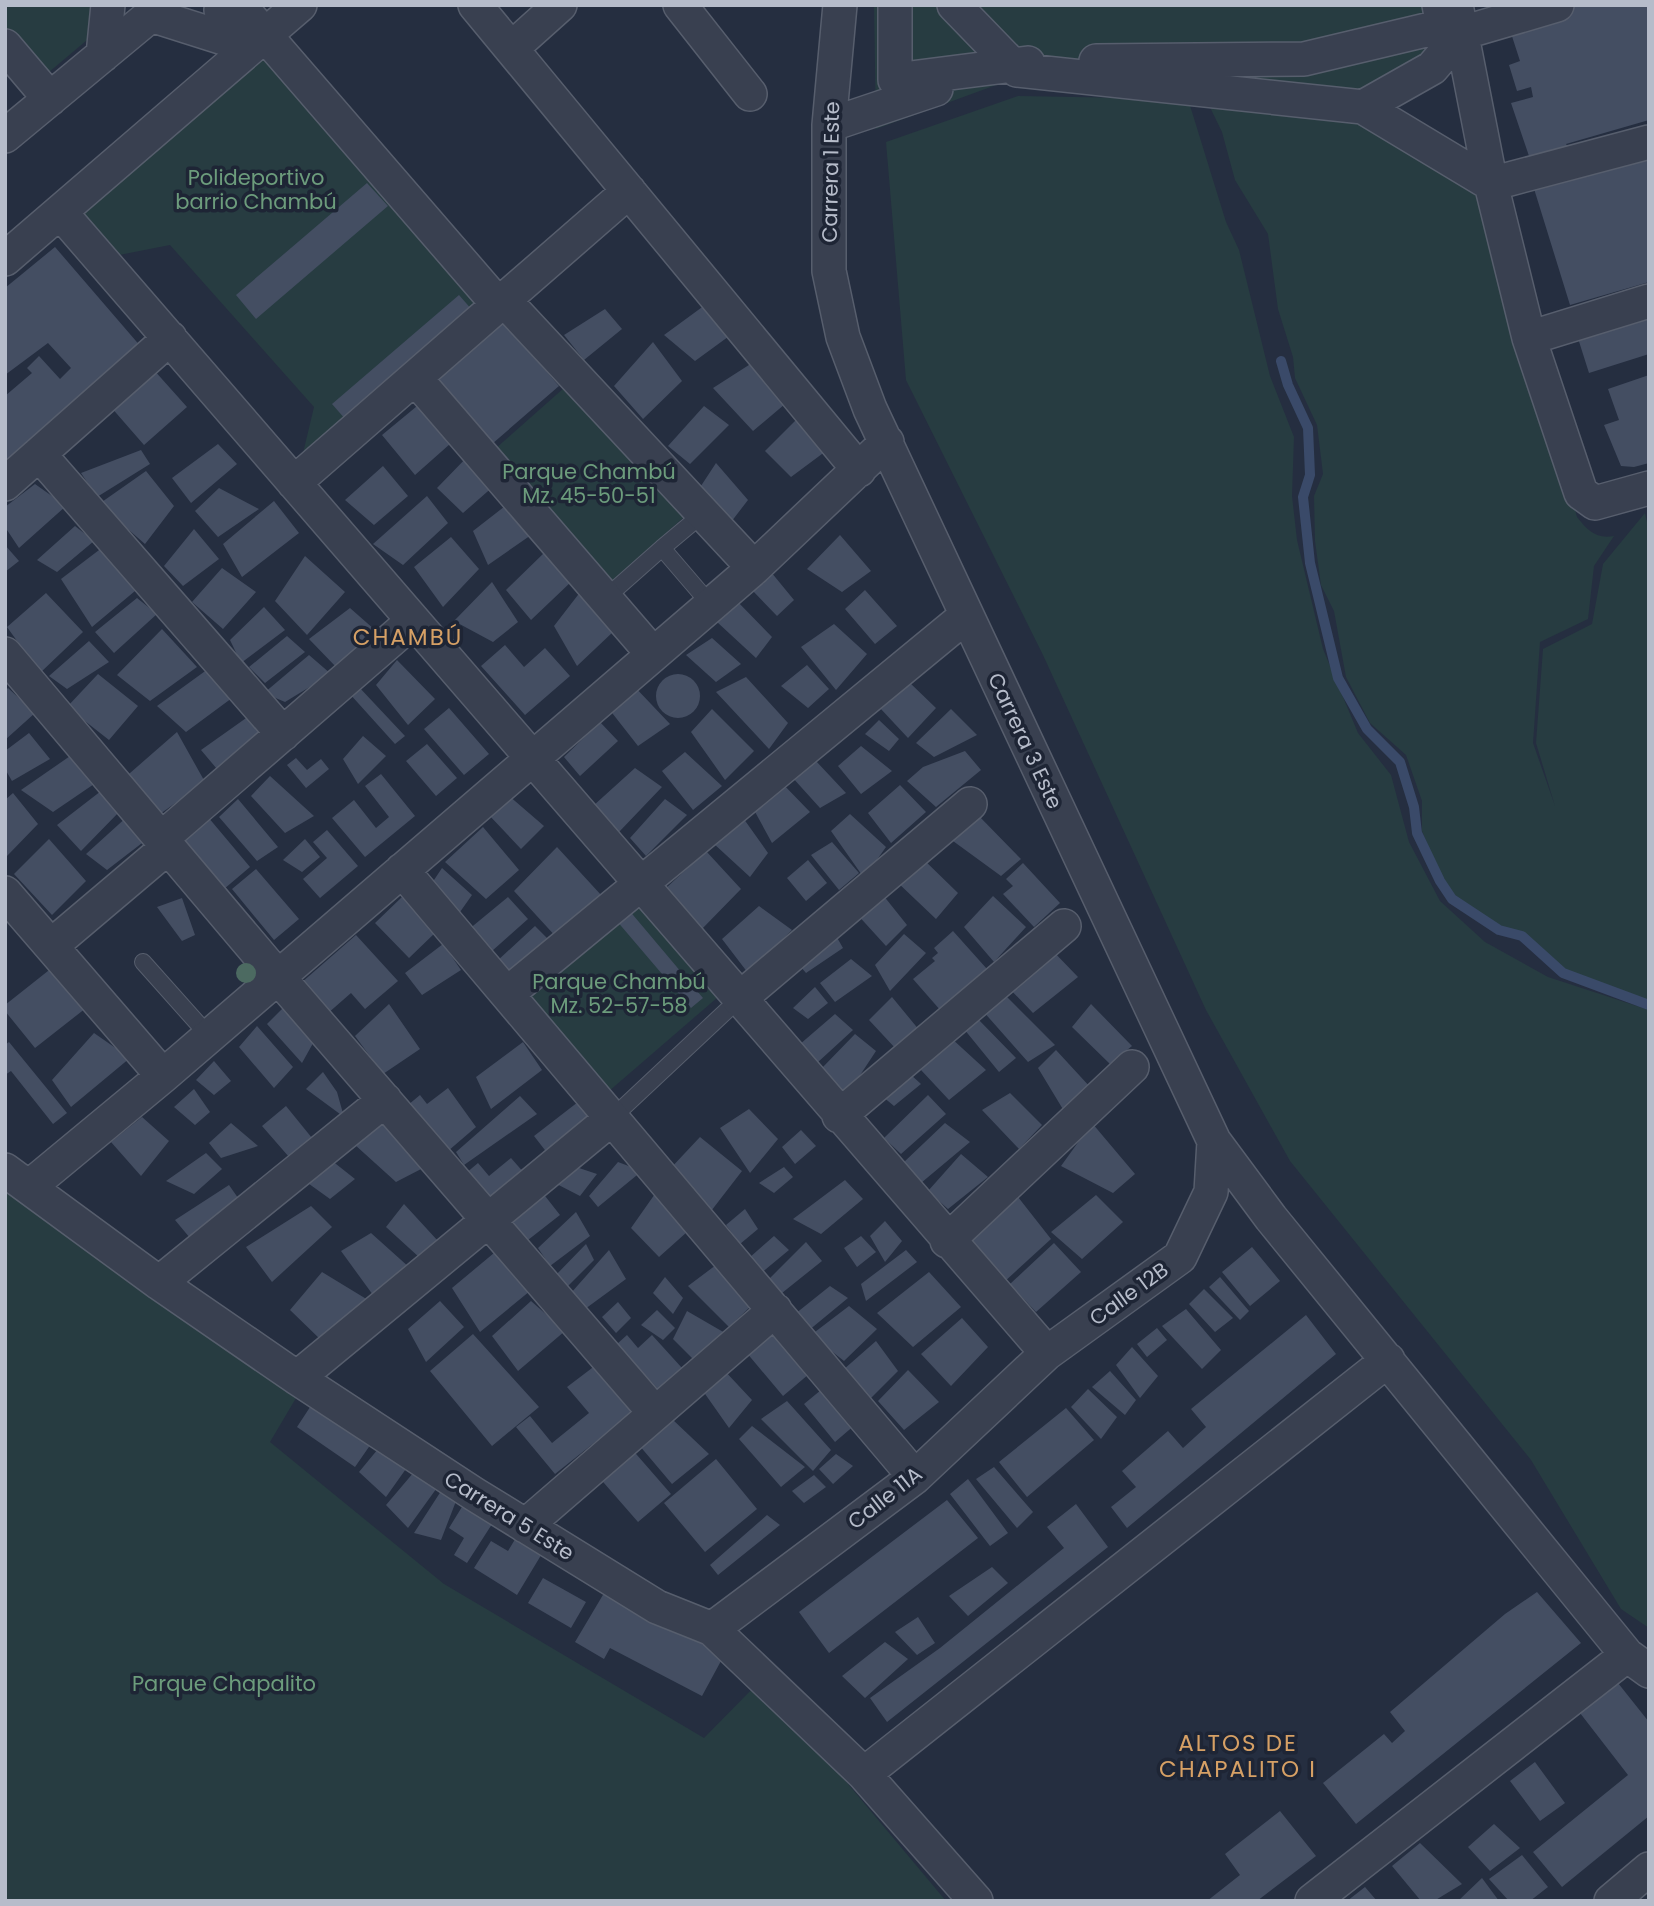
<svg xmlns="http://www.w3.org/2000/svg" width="1654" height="1906" font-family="Poppins,sans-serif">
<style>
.green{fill:#273c41}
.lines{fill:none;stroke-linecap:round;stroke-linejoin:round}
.stream{stroke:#3a4a69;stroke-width:10}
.building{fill:#444e62}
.lane-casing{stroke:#575e6d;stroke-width:18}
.street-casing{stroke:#575e6d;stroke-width:36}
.lane{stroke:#394050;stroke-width:16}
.street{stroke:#394050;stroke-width:33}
.tree{fill:#4c6a61}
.labels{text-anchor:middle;stroke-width:7;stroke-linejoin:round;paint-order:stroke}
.street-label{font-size:21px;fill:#b6bcca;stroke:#1e2535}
.park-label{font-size:21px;fill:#6c9c7c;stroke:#1e2535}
.neighbourhood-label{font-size:23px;letter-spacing:2px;fill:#d6a065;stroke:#1e2535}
</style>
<rect width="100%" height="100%" fill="#252e40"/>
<path class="green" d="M5 5H101L99 30 42 78 5 34Z
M874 5H1450L1455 39 1365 106 1018 77 876 129Z
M267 49 487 304 299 470 314 407 170 245 109 257 72 215Z
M1018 96 1188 99 1226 222 1239 250 1270 376 1294 437 1292 496 1297 540 1323 649 1358 733 1391 775 1409 842 1440 901 1485 942 1548 977 1649 1010V1628L1621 1609 1531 1460 1290 1161 1206 1010 1043 655 906 380 886 142Z
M1205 97 1361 111 1489 186 1577 517C1588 531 1596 539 1614 536L1594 566 1588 619 1540 642 1533 743 1555 806 1536 743 1543 649 1592 624 1603 564 1645 513 1649 531V1004L1563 972 1524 934 1499 927 1454 898 1442 880 1422 831V801L1406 755 1370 723 1346 677 1334 611 1321 585 1315 541 1314 496 1323 474 1317 425 1295 378 1293 357 1278 309 1268 234 1235 180 1222 132Z
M573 380 691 511 605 587 487 456Z
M639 889 718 997 601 1098 517 995Z
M5 1184 299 1393 270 1442 444 1584 704 1738 761 1680 946 1901H5Z"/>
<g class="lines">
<path class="stream" d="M1281 361 1288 385 1308 428 1310 475 1303 497 1310 563 1338 678 1367 729 1400 762 1414 807 1417 833 1440 881 1452 899 1499 930 1522 936 1563 973 1649 1005"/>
</g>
<path class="building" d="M1577 5H1649V120L1566 144 1568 147 1530 159 1511 103 1533 97 1531 87 1517 91 1509 65 1520 61 1509 27Z
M1649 147V282L1570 305 1531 179Z
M367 183 388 206 256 319 236 295Z
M55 247 142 348 5 466V396L32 373 27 368 39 356 60 379 71 368 48 343 5 375V288Z
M459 295 473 311 346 420 332 404Z
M705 305 732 334 695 361 664 335Z
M605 309 622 329 584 360 564 335Z
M1649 309V354L1589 373 1576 332Z
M499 317 559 386 485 450 424 381Z
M653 342 682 381 643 419 614 386Z
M752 363 785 404 753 431 713 388Z
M153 369 187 407 144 445 110 406Z
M1649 375V463L1634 467 1621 466 1604 425 1619 420 1608 389Z
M428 397 459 436 415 475 382 435Z
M704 406 729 425 690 464 668 446Z
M796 420 826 451 791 477 765 451Z
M218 444 237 464 191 503 172 478Z
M141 450 150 464 97 497 81 473Z
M471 453 495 485 463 513 437 488Z
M716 463 748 500 728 526 697 492Z
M383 466 408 496 374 525 345 500Z
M146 471 174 506 145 544 99 504Z
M35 484 66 506 19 548 5 527V507Z
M219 488 259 509 218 537 195 511Z
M427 496 448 523 403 565 373 544Z
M274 501 299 533 242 577 223 544Z
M509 503 534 533 488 565 473 531Z
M75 526 94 541 57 572 37 560Z
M194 529 219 559 183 586 164 566Z
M840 535 871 571 842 592 807 569Z
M451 537 479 569 443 607 414 567Z
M5 545 19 561 5 572Z
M103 547 135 591 92 627 61 579Z
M545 552 572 581 531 620 506 590Z
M305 556 345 592 307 635 275 601Z
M222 568 256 592 223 629 192 602Z
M771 572 794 600 777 616 752 590Z
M492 582 518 622 493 642 454 621Z
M865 590 897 626 875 644 845 609Z
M581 591 614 631 577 666 554 626Z
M46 593 83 632 40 673 7 627Z
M137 598 157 614 114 653 95 632Z
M736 600 772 637 756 658 717 622Z
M264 607 285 630 241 663 230 640Z
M350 608 375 630 337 668 309 639Z
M834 624 867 654 836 690 801 647Z
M162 629 197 667 150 701 117 675Z
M287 636 305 652 265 683 249 667Z
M712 638 741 664 716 682 686 655Z
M89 641 109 662 67 689 49 676Z
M505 645 524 667 545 648 570 676 525 715 481 666Z
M309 655 331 674 285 702 264 693Z
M397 660 435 699 408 725 376 685Z
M807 665 829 689 808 708 781 686Z
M208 669 232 698 186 732 157 706Z
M656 696a22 22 0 1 1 44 0a22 22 0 1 1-44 0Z
M98 674 138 706 109 740 67 707Z
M746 677 788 723 769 749 716 692Z
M909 682 936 708 908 738 880 708Z
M632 684 670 724 638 746 609 709Z
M358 686 405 736 395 744 349 693Z
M8 688 35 713 5 740V691Z
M449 708 489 754 464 775 424 729Z
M712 709 754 751 725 780 691 732Z
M951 709 977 735 934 757 916 743Z
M249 716 270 735 222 775 201 750Z
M879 720 899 739 889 751 865 734Z
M600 722 618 741 580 776 564 757Z
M177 732 205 782 160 814 122 780Z
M29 733 50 759 12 781 5 769V751Z
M363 736 386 756 358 784 343 759Z
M427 744 457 778 436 796 406 761Z
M861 746 892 771 861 794 838 766Z
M965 751 981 770 936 807 907 781 923 767Z
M685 752 722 786 693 810 662 771Z
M73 754 100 780 53 812 21 790Z
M296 758 307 770 321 759 329 769 306 788 287 765Z
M815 760 846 793 820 808 792 777Z
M635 768 662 787 619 832 593 806Z
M381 774 415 816 365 857 332 818 354 800 376 828 389 817 365 786Z
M270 776 314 816 285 833 251 796Z
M780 781 810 812 772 843 754 810Z
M900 785 926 812 891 843 868 813Z
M101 791 121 810 81 851 57 825Z
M13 793 38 824 7 856 5 800Z
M508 795 544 826 521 849 488 814Z
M238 799 278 847 257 861 219 817Z
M665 799 687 815 646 856 630 838Z
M850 814 886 847 864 878 831 831Z
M977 814 1021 859 1001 876 953 841Z
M129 815 146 840 107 870 86 854Z
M741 815 768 853 750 877 713 843Z
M208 817 250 867 224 889 181 839Z
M483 827 519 870 486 899 445 862Z
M327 830 358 866 320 898 303 879 327 858 313 842Z
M49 839 86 881 52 915 14 874Z
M305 839 320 857 302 872 283 860Z
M832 842 859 873 839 890 811 855Z
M557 847 602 896 558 939 514 891Z
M706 851 741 889 701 930 665 889Z
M920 856 958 893 936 919 896 881Z
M808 860 827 883 806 901 787 878Z
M1023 863 1060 903 1034 927 1003 894 1013 886 1006 879Z
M442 868 472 895 460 912 430 886Z
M256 869 299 919 274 940 232 889Z
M879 890 907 925 886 946 855 912Z
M993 896 1026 927 994 962 964 927Z
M402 897 436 932 409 958 375 923Z
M508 897 528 919 492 951 468 930Z
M182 898 195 935 182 941 157 907Z
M759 906 792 930 748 973 722 939Z
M628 909 703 998 691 1008 616 920Z
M535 926 549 940 509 978 496 962Z
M831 927 843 948 806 973 795 960Z
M953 931 987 969 941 1011 913 979 935 961 932 958 938 953 934 948Z
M904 934 926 953 890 991 875 965Z
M356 935 398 981 365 1009 351 993 327 1014 301 983Z
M443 944 461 970 422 995 405 973Z
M1050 948 1078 977 1033 1013 1007 986Z
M851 959 872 976 835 1002 820 983Z
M53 967 86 1008 35 1048 5 1011V1005Z
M815 987 828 1003 808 1019 793 1008Z
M1001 991 1055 1045 1028 1062 982 1010Z
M892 997 920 1031 896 1049 869 1020Z
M290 1001 317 1036 302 1063 267 1024Z
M389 1004 420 1049 383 1074 355 1036Z
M1091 1004 1132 1046 1110 1064 1072 1027Z
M835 1014 853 1030 817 1063 799 1045Z
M977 1018 1016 1058 999 1072 964 1029Z
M257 1026 293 1067 274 1088 239 1047Z
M94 1033 130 1058 71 1107 52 1080Z
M855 1034 876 1051 845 1098 822 1068Z
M950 1037 986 1070 949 1100 921 1070Z
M9 1042 67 1113 53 1124 11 1071 5 1075V1045Z
M523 1042 542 1070 491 1109 476 1077Z
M1056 1050 1091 1088 1064 1111 1038 1068Z
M214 1061 231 1081 214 1095 196 1080Z
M323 1072 337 1092 344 1117 306 1089Z
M910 1074 921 1084 894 1106 882 1096Z
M448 1088 476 1127 448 1151 408 1105 420 1095 427 1104Z
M194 1089 210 1112 195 1125 174 1107Z
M1010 1093 1042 1125 1019 1149 982 1110Z
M928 1095 946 1114 901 1154 884 1138Z
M520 1096 537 1114 464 1165 456 1152Z
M578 1102 592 1121 548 1154 534 1136Z
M286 1106 312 1138 289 1157 262 1126Z
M749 1109 778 1139 750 1173 720 1128Z
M142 1117 169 1141 141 1176 111 1142Z
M378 1120 425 1167 396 1182 354 1144Z
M231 1123 258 1146 221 1158 209 1143Z
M945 1123 970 1142 921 1183 903 1163Z
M1092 1123 1135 1174 1113 1193 1061 1166Z
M801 1130 816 1146 795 1164 782 1147Z
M700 1137 742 1171 708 1215 669 1170Z
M206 1153 222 1169 194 1194 166 1181Z
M961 1154 988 1177 948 1209 928 1191Z
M511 1158 525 1174 490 1203 465 1174 478 1163 489 1176Z
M331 1160 355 1179 330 1199 305 1181Z
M618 1162 642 1171 598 1207 589 1196Z
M567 1164 597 1174 580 1196 547 1179Z
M784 1167 793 1177 774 1193 759 1183Z
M845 1180 863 1199 821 1234 793 1219Z
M229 1185 243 1205 195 1244 175 1220Z
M538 1187 560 1215 519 1247 498 1219Z
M657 1191 687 1232 659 1257 631 1228Z
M1096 1195 1123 1222 1082 1259 1051 1232Z
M1018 1197 1051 1239 1003 1283 968 1238Z
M404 1204 438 1241 420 1258 386 1227Z
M311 1206 332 1227 272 1282 246 1247Z
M745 1209 758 1229 740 1244 726 1225Z
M576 1212 590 1236 550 1266 538 1248Z
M885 1221 902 1241 885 1262 870 1236Z
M371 1233 410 1268 373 1295 341 1251Z
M774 1236 789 1250 760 1274 749 1258Z
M861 1236 876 1252 857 1267 844 1248Z
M806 1242 822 1261 782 1293 767 1281Z
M1054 1243 1081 1272 1036 1312 1010 1284Z
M586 1244 594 1260 568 1286 554 1277Z
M1252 1247 1280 1281 1250 1306 1222 1272Z
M500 1248 530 1291 480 1332 452 1288Z
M609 1250 626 1279 585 1309 571 1293Z
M906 1250 917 1262 866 1301 861 1284Z
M716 1265 751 1306 729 1327 688 1286Z
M322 1272 368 1300 321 1340 290 1310Z
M929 1272 961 1307 913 1347 877 1313Z
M665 1277 683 1298 673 1314 653 1293Z
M1220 1277 1249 1311 1240 1320 1209 1287Z
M830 1286 848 1298 808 1331 795 1314Z
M1204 1289 1233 1318 1215 1332 1189 1304Z
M440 1301 464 1327 426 1362 408 1329Z
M531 1301 565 1331 518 1371 492 1336Z
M618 1302 631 1318 616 1333 602 1317Z
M849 1306 877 1329 844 1361 811 1335Z
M1186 1309 1221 1350 1202 1369 1162 1326Z
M657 1310 675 1328 663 1340 641 1325Z
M687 1311 725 1333 693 1359 673 1339Z
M1306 1315 1336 1354 1127 1528 1111 1507 1136 1487 1122 1471 1168 1431 1183 1448 1206 1427 1191 1409Z
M962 1318 988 1347 951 1386 921 1354Z
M1157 1328 1167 1340 1147 1357 1137 1344Z
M772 1330 809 1374 783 1396 746 1352Z
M473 1334 539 1407 492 1446 430 1371Z
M627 1335 638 1348 652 1335 682 1368 659 1390 617 1344Z
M876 1341 898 1371 871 1398 843 1370Z
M1132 1347 1158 1376 1140 1398 1116 1365Z
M596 1365 634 1411 555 1474 516 1427 530 1416 552 1443 589 1413 567 1387Z
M723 1369 752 1400 729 1428 703 1391Z
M908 1370 939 1402 904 1430 878 1401Z
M1110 1371 1136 1400 1125 1415 1092 1387Z
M1088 1389 1117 1417 1101 1439 1071 1407Z
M821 1390 856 1424 835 1442 804 1404Z
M314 1401 373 1441 355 1467 297 1427Z
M787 1401 831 1450 813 1471 761 1419Z
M1066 1408 1094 1440 1027 1497 999 1462Z
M672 1419 709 1454 672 1484 639 1445Z
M752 1426 805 1467 781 1487 739 1439Z
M630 1447 671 1494 638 1522 597 1475Z
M378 1449 408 1466 386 1497 359 1472Z
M836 1454 853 1466 833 1484 819 1469Z
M716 1459 757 1509 705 1552 664 1503Z
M994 1467 1033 1512 1017 1528 976 1479Z
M414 1472 439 1485 408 1528 386 1505Z
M814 1475 826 1487 804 1503 792 1491Z
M968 1479 1008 1533 990 1546 950 1494Z
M443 1488 458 1496 441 1540 414 1533Z
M947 1500 978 1538 829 1653 799 1612Z
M465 1502 494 1521 467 1563 454 1555 464 1538 449 1528Z
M1076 1504 1108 1547 887 1722 870 1698 940 1648 1064 1548 1047 1527Z
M767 1515 780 1525 718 1575 710 1565Z
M520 1531 546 1547 517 1595 474 1568 491 1541 508 1551Z
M992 1567 1008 1583 968 1616 949 1596Z
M543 1578 586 1602 571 1628 528 1603Z
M610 1583 728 1648 702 1696 610 1648 604 1659 575 1642Z
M1537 1592 1581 1643 1356 1824 1323 1783 1384 1734 1392 1743 1405 1731 1390 1712 1505 1614Z
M918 1617 935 1643 917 1655 895 1632Z
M885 1642 908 1659 865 1698 842 1676Z
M1618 1683 1649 1722V1816L1562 1887 1533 1852 1628 1775 1580 1713Z
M1535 1762 1565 1803 1540 1821 1510 1781Z
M1280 1811 1316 1856 1257 1901H1207L1240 1875 1225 1854Z
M1494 1824 1520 1848 1490 1871 1468 1847Z
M1420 1843 1462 1884 1434 1901H1421L1392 1866Z
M1522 1855 1548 1887 1530 1901H1509L1489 1879Z
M1482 1878 1499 1901H1458Z
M1365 1887 1377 1901H1347Z"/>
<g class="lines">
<g class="lane-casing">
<path id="lane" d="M662 548 693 522
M610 594 662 548 710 604
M143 962 209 1036
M612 1118 739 999"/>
</g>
<g class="street-casing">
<path id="street" d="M239 5 496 302 504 300 754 568
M475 5 859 470
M680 5 750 94
M840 5 829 125V271L843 337 870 409 1214 1141 1271 1218 1627 1655 1649 1671
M895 5V80L1028 63
M954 5 1017 70 1363 107 1491 184 1649 142
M1456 5 1491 184 1529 338 1581 493 1595 503 1649 488
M5 46 50 99
M512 48 560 5
M103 55 108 5
M1096 61 1304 59 1443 26 1439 5
M1363 107 1432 68 1462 33 1557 5
M829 125 936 89
M5 136 151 15 233 41 238 33 221 10
M60 212 1047 1353
M5 259 300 5
M1529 338 1649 301
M415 378 653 654
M39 454 283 734
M294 483 629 191
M5 484 170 338
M5 654 278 977 655 1413
M161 839 413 621
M402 870 915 1477
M5 893 163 1076
M51 946 168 847
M507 994 966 616
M739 999 970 804
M839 1116 1064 926
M5 1170 159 1283 297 1378 474 1494 657 1607 712 1629 864 1774 976 1901
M29 1187 163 1076 754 568 887 442
M947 1241 1132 1067
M159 1283 385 1100
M297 1378 612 1118
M525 1526 775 1310
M712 1629 915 1477 1047 1353 1180 1257 1211 1192 1214 1141
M864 1774 1388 1360
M1312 1901 1627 1655
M1611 1901 1649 1869"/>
</g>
<use href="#lane" class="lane"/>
<use href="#street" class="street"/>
</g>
<circle class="tree" cx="246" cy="973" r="10"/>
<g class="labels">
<g class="street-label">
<text transform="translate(831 172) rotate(-89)" y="7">Carrera 1 Este</text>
<text transform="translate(1025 741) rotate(65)" y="7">Carrera 3 Este</text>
<text transform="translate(1129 1294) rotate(-36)" y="7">Calle 12B</text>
<text transform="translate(885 1498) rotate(-38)" y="7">Calle 11A</text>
<text transform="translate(509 1516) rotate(32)" y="7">Carrera 5 Este</text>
</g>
<g class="park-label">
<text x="256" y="185">Polideportivo<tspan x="256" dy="24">barrio Chambú</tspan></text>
<text x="589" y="479">Parque Chambú<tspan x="589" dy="24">Mz. 45-50-51</tspan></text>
<text x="619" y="989">Parque Chambú<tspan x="619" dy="24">Mz. 52-57-58</tspan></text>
<text x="224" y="1691">Parque Chapalito</text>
</g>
<g class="neighbourhood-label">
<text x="408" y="645">CHAMBÚ</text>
<text x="1238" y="1751">ALTOS DE<tspan x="1238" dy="26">CHAPALITO I</tspan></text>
</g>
</g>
<rect width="1654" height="1906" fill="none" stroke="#b6bcca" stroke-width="14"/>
</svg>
